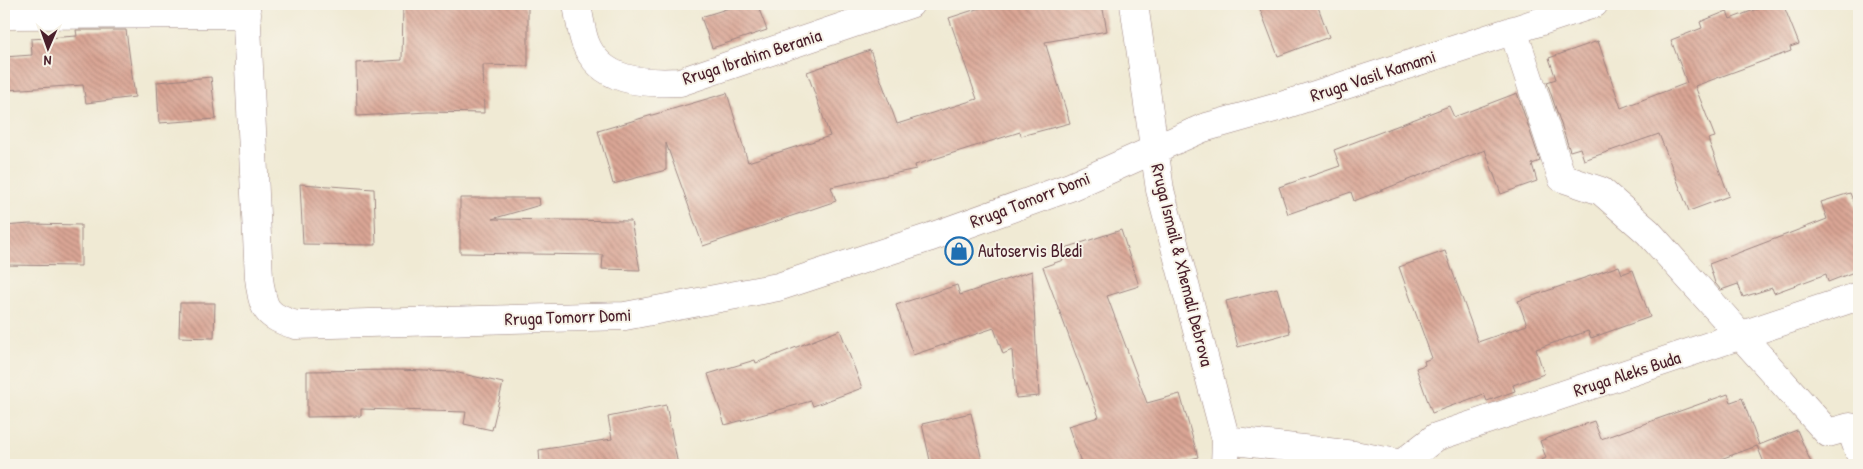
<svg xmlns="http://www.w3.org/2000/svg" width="1863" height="469" font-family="'Patrick Hand',sans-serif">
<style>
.building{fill:url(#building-back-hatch)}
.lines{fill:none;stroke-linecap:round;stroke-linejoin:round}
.minor-casing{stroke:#9d8480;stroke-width:29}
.minor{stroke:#fff;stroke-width:28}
.labels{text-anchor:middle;stroke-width:4;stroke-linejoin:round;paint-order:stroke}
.street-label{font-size:18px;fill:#4a1f2b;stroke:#f7f3e8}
.poi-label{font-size:18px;fill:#4a1f2b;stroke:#f7f3e8;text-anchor:start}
</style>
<defs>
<pattern id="building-back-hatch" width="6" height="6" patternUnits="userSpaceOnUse" patternTransform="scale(1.25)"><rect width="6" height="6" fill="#daa695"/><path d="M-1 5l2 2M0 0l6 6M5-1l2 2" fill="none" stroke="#b3877a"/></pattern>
</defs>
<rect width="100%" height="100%" fill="#f7f3e8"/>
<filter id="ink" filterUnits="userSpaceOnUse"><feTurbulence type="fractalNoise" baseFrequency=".02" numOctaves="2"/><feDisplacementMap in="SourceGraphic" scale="10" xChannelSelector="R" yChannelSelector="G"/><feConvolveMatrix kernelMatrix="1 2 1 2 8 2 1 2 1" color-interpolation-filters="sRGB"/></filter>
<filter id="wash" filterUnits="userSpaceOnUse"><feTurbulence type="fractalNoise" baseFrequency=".0096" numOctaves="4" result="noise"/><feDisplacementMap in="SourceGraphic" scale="20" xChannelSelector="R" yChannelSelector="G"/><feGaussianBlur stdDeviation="1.12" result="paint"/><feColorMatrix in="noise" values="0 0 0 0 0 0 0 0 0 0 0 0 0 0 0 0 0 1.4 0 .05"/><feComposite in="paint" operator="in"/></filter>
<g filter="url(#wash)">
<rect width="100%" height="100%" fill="#f0ead4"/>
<g id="blocks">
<path class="building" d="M403 4H528V66L483 65 484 113 428 112 357 116 356 63 402 60Z
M742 4H757L767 30 712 48 701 17Z
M992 4H1102L1107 31 1045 42 1070 123 1021 136 1020 132 915 165 916 169 831 187 836 201 703 246 666 143V170L613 184 598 131 727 93 748 162 830 136 807 72 870 50 897 124 977 99 949 18Z
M1258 4H1317L1329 37 1278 56Z
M1770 4H1783L1799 44 1790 47 1791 51 1695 86 1715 137 1708 139 1729 196 1689 211 1659 134 1584 160 1580 148 1570 151 1547 82 1556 79 1549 58 1598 41 1621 108 1687 83 1671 40 1702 28 1700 22 1727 11 1730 19Z
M76 30H126L135 97 86 103 83 85 7 90 4 57 32 55 31 39 77 36Z
M211 77 216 119 159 123 157 82Z
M1517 93 1540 161 1532 164 1537 181 1501 194 1485 150 1354 201 1351 192 1288 214 1279 187 1340 166 1334 150 1449 106 1454 117Z
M300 184 374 189 376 245 303 244Z
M1850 193 1859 216V270L1828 282 1826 274 1774 293 1772 288 1743 297 1738 284 1721 290 1715 283 1709 264 1827 219 1821 202Z
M460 198H539L540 205 492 219 631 221 640 270 602 269 603 255 460 253Z
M30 224 81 225V266L4 265V226Z
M1121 230 1139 286 1107 296 1147 403 1180 394 1198 457 1170 465H1082L1068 426 1099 417 1043 267 1063 260 1059 250Z
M1445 251 1478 342 1527 325 1518 301 1619 266 1622 274 1633 270 1650 317 1591 338 1588 331 1536 349 1544 374 1513 385 1515 391 1487 401 1484 394 1432 413 1416 368 1425 365 1424 361 1432 358 1399 267Z
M1032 271 1039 396 1016 398 1012 350 1003 354 994 328 913 355 896 305 957 285 960 295Z
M1277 288 1290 333 1238 347 1226 301Z
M180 303H215L214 338 179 337Z
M840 330 862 388 813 406 811 401 725 425 708 374 755 360 756 363Z
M398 370 454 372 503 383 492 430 464 424 466 412 361 409V416L307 417V371Z
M1728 394 1731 402 1742 398 1759 445 1797 430 1812 465H1765L1757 446 1704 465H1538L1537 462 1546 458 1540 441 1594 421 1601 439Z
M666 405 678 465H540L539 450 612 439 608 417Z
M971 413 983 465H931L922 424Z"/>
</g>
</g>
<g filter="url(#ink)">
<use href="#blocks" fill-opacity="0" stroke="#9d8480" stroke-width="1"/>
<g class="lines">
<g class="minor-casing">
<path id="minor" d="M246 4 259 278C263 309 265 316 296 325L625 316 778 287 928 238 1070 187 1203 128 1278 107 1594 4
M577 4C579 16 581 30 585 42 600 82 643 84 680 82L910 4
M1134 4 1160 190 1226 440 1225 465
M4 15 247 14
M1513 30 1562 178 1601 191 1648 232 1828 433 1850 427 1859 452
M1226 440 1354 455 1408 465
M1400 465 1436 437 1859 296"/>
</g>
<use href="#minor" class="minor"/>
</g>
</g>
<defs>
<g id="shop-ring" transform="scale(1.4375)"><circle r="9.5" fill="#f7f3e8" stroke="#1f6fb2" stroke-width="1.5"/><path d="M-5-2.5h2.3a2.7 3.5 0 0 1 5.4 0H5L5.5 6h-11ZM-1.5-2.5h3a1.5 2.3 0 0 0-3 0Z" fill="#1f6fb2"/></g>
</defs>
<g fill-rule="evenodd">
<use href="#shop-ring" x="959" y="251"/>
</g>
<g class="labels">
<g class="street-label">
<text transform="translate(752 57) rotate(-18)" y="6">Rruga Ibrahim Berania</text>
<text transform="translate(1373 76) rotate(-18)" y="6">Rruga Vasil Kamami</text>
<text transform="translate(1030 200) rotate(-21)" y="6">Rruga Tomorr Domi</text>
<text transform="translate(1182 265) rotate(76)" y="6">Rruga Ismail &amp; Xhemali Debrova</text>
<text transform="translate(568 317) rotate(-2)" y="6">Rruga Tomorr Domi</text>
<text transform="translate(1627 374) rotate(-18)" y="6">Rruga Aleks Buda</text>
</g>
<g class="poi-label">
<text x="978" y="257">Autoservis Bledi</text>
</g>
</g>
<rect width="1863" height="469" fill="none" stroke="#f7f3e8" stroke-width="20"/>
<g transform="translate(48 48) rotate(182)" stroke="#f7f3e8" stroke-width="4" paint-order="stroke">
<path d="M0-4L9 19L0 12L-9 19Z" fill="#4a1f2b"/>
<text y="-8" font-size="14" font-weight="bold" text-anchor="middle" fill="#4a1f2b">N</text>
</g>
</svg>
